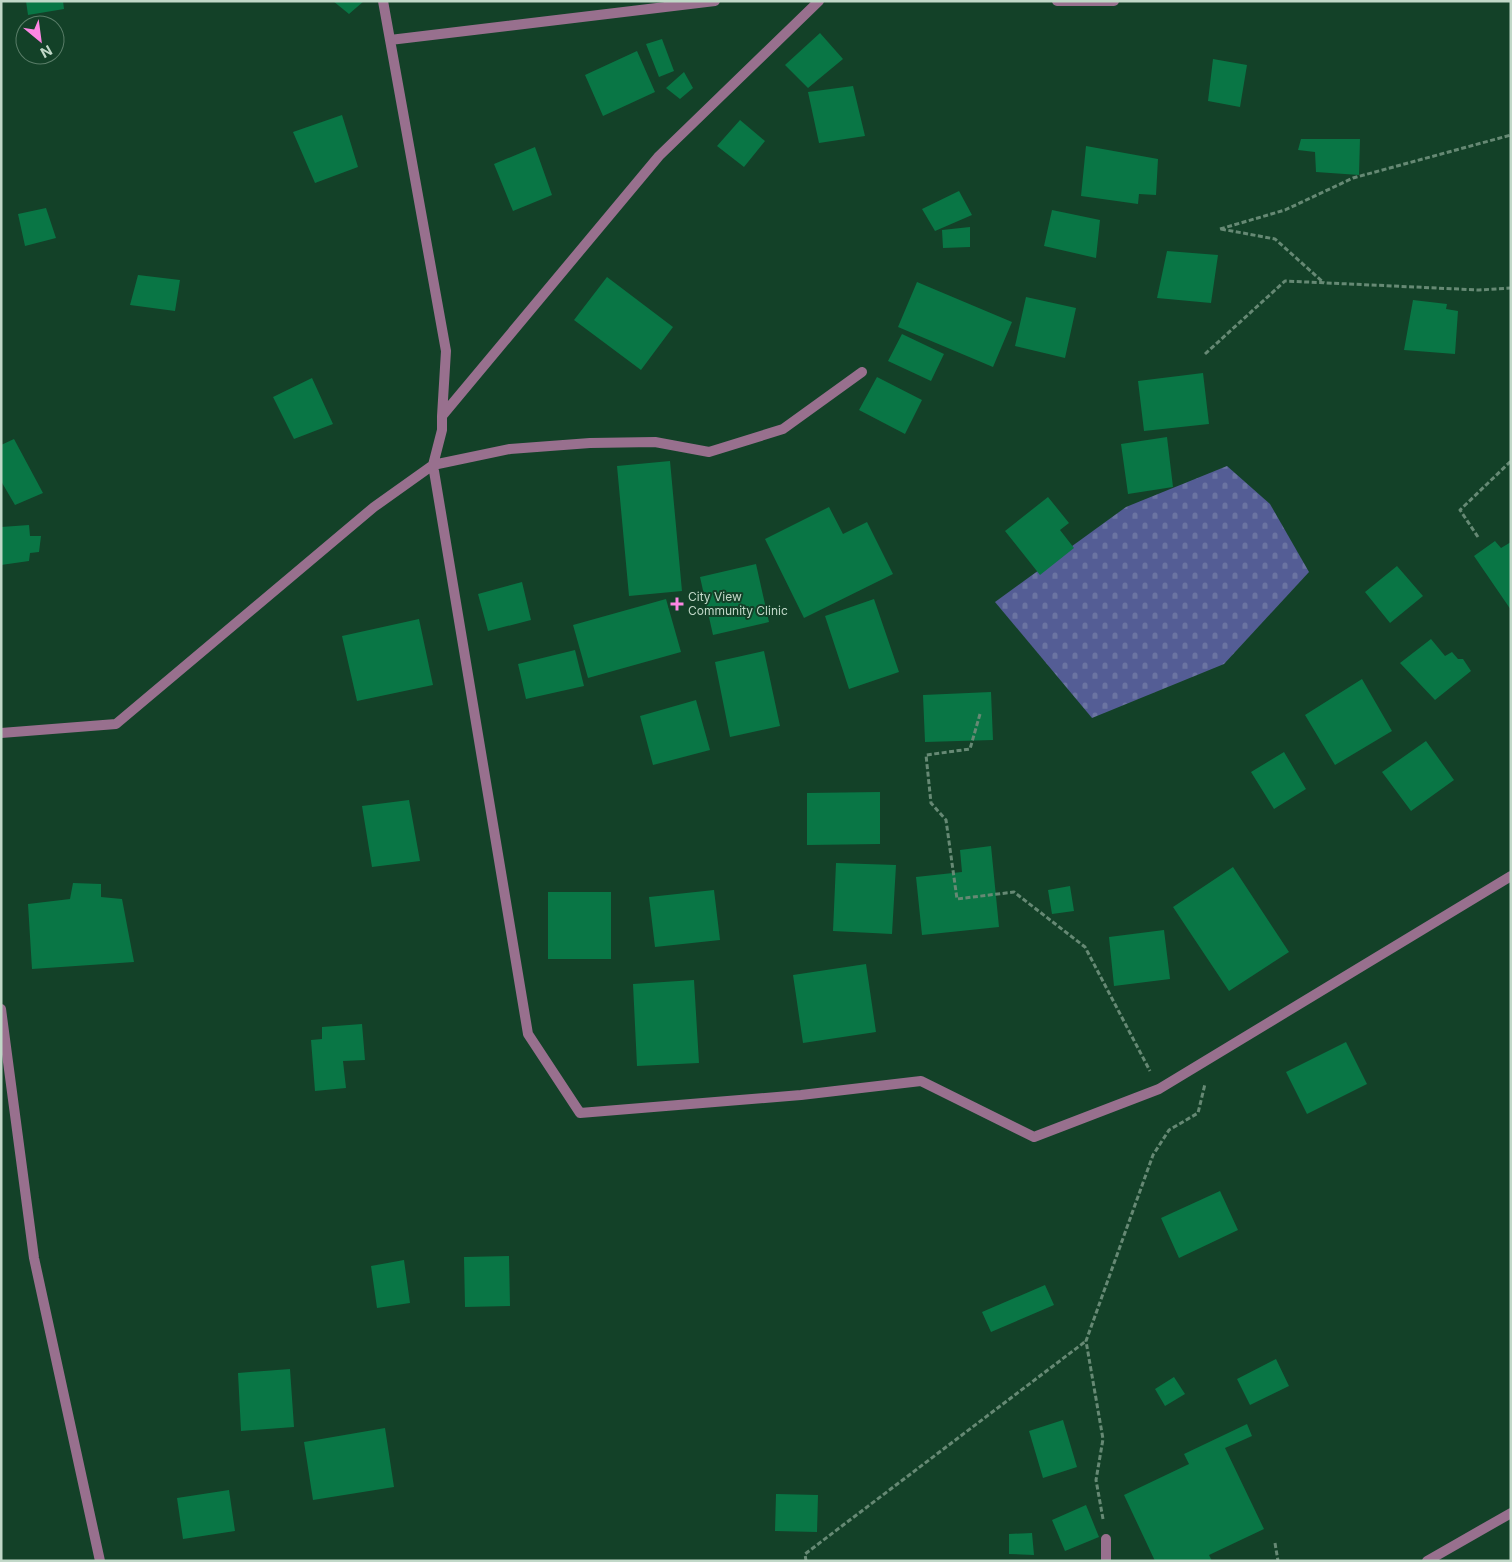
<svg xmlns="http://www.w3.org/2000/svg" width="1512" height="1562" font-family="Inter,sans-serif">
<style>
.cemetery{fill:url(#cemetery-stones)}
.building{fill:#097645}
.lines{fill:none;stroke-linecap:round;stroke-linejoin:round}
.path{stroke:#668974;stroke-width:3;stroke-dasharray:5 2.5;stroke-linecap:butt}
.minor{stroke:#98708e;stroke-width:10}
.poi-dot{fill:#fd86e3;stroke:#134128;stroke-width:2}
.labels{text-anchor:middle;stroke-width:4;stroke-linejoin:round;paint-order:stroke}
.poi-label{font-size:12px;fill:#c1d8c8;stroke:#134128;text-anchor:start}
</style>
<defs>
<pattern id="cemetery-stones" width="16" height="16" patternUnits="userSpaceOnUse" patternTransform="scale(1.25)"><rect width="16" height="16" fill="#545d95"/><path d="M2 7V4a2 2 0 0 1 4 0v3zM10 15v-3a2 2 0 0 1 4 0v3z" fill="#6b74a2"/></pattern>
</defs>
<rect width="100%" height="100%" fill="#134128"/>
<path class="cemetery" d="M1227 466 1270 504 1309 572 1224 664 1092 718 995 602 1126 507Z"/>
<path class="building" d="M26 1H63L64 9 28 15Z
M333 1H364L349 14Z
M820 33 843 59 808 88 785 65Z
M662 39 674 71 659 77 646 44Z
M637 51 655 92 603 116 585 75Z
M1213 59 1247 65 1240 107 1208 101Z
M684 72 693 88 680 99 666 88Z
M853 86 865 136 819 143 808 92Z
M342 115 358 167 315 183 293 132Z
M740 120 765 141 744 167 717 146Z
M1301 139H1360L1359 175 1316 172 1315 152 1298 150Z
M1086 146 1158 159 1156 195 1139 194 1138 204 1081 196Z
M535 147 552 195 513 211 494 164Z
M959 191 972 215 935 231 922 209Z
M46 208 56 238 25 246 18 214Z
M1052 210 1100 220 1096 258 1044 246Z
M970 227V247L943 248 942 230Z
M1167 251 1218 255 1211 303 1157 298Z
M138 275 180 280 175 311 130 305Z
M607 277 673 327 641 370 574 320Z
M917 282 1012 322 993 367 898 327Z
M1026 297 1076 308 1065 358 1015 346Z
M1413 300 1447 304 1446 309 1458 311 1455 354 1404 350Z
M902 334 944 354 931 381 888 361Z
M1203 373 1209 424 1144 431 1138 381Z
M877 377 922 400 905 434 859 410Z
M312 378 333 424 294 439 273 397Z
M1167 437 1173 487 1128 494 1121 444Z
M14 439 43 493 15 505 1 481V445Z
M670 461 682 591 629 596 617 466Z
M1048 497 1069 523 1060 530 1074 548 1040 575 1005 531Z
M829 507 843 534 867 522 893 574 804 618 765 539Z
M29 525 30 536H41L39 552 30 553 29 561 1 565V527Z
M1495 541 1501 548 1511 542V610L1474 556Z
M756 564 769 622 713 635 700 577Z
M1397 566 1423 596 1390 623 1365 592Z
M522 582 531 620 488 631 478 594Z
M666 599 681 652 588 678 573 625Z
M874 599 899 672 849 689 825 616Z
M419 619 433 685 357 701 342 636Z
M1431 639 1445 656 1452 652 1458 659H1463L1471 671 1435 700 1400 663Z
M575 650 584 686 526 699 518 664Z
M764 651 780 726 730 737 715 662Z
M1362 679 1392 731 1335 765 1305 715Z
M991 692 993 740 925 742 923 695Z
M696 700 710 750 653 765 640 716Z
M1426 741 1454 780 1411 811 1382 772Z
M1284 752 1306 789 1274 809 1251 772Z
M880 792V844L807 845V793Z
M409 800 420 861 372 867 362 806Z
M991 846 999 927 922 935 916 877 962 872 960 850Z
M836 863 896 865 892 934 833 931Z
M1233 867 1289 952 1229 991 1173 907Z
M73 883 101 884V897L122 899 134 962 32 969 28 904 70 899Z
M1070 886 1074 911 1052 914 1048 890Z
M714 890 720 940 655 947 649 897Z
M548 892H611V959H548Z
M1164 930 1170 979 1114 986 1109 937Z
M866 964 876 1032 803 1043 793 975Z
M694 980 699 1063 637 1066 633 984Z
M362 1024 365 1060 343 1061 346 1088 315 1091 311 1040 322 1039V1027Z
M1346 1042 1367 1084 1307 1114 1286 1072Z
M1220 1191 1238 1230 1179 1258 1161 1218Z
M509 1256 510 1306 465 1307 464 1257Z
M404 1260 410 1303 377 1308 371 1266Z
M1045 1285 1054 1305 991 1332 982 1312Z
M1276 1359 1289 1386 1250 1405 1237 1379Z
M290 1369 294 1427 241 1431 238 1373Z
M1174 1377 1185 1394 1165 1406 1155 1389Z
M1063 1420 1077 1467 1043 1478 1029 1431Z
M1247 1424 1252 1436 1225 1448 1264 1529 1209 1555 1212 1561H1155L1124 1495 1189 1464 1184 1454Z
M385 1428 394 1487 313 1500 304 1442Z
M229 1490 235 1531 183 1539 177 1498Z
M776 1494 818 1495 817 1532 775 1531Z
M1086 1505 1099 1537 1065 1551 1052 1520Z
M1032 1533 1034 1555 1009 1554V1534Z"/>
<g class="lines">
<path class="path" d="M1220 229 1285 210 1353 178 1511 135
M1221 229 1275 239 1324 283
M1205 354 1285 281 1479 290 1511 288
M1478 537 1460 510 1511 461
M980 714 970 749 926 755 931 803 946 820 957 899 1014 892 1085 947 1150 1071
M1103 1519 1096 1480 1103 1439 1086 1341 1153 1155 1169 1130 1198 1113 1205 1084
M1275 1543 1278 1561
M806 1561 805 1554 1086 1341"/>
<path class="minor" d="M383 1 446 351 442 416
M1057 1H1114
M390 40 715 1
M862 372 783 429 709 452 655 442 590 443 510 449 433 465 528 1034 580 1113 801 1095 921 1081 1034 1137 1159 1089 1511 876
M1 733 116 724 374 507 433 465 442 430V416L659 156 819 1
M1 1009 34 1258 100 1561
M1106 1539V1561
M1427 1561 1511 1513"/>
</g>
<path class="poi-dot" d="M674.5 596.5h5v5h5v5h-5v5h-5v-5h-5v-5h5z"/>
<g class="labels">
<g class="poi-label">
<text x="688" y="601">City View<tspan x="688" dy="14">Community Clinic</tspan></text>
</g>
</g>
<rect width="1512" height="1562" fill="none" stroke="#c1d8c8" stroke-width="5"/>
<g transform="translate(40 40) rotate(151)"><circle r="24" fill="#134128" stroke="#597d68"/>
<path d="M0-4L9 19L0 12L-9 19Z" fill="#fd86e3"/>
<text y="-8" font-size="14" font-weight="bold" text-anchor="middle" fill="#c1d8c8">N</text>
</g>
</svg>
